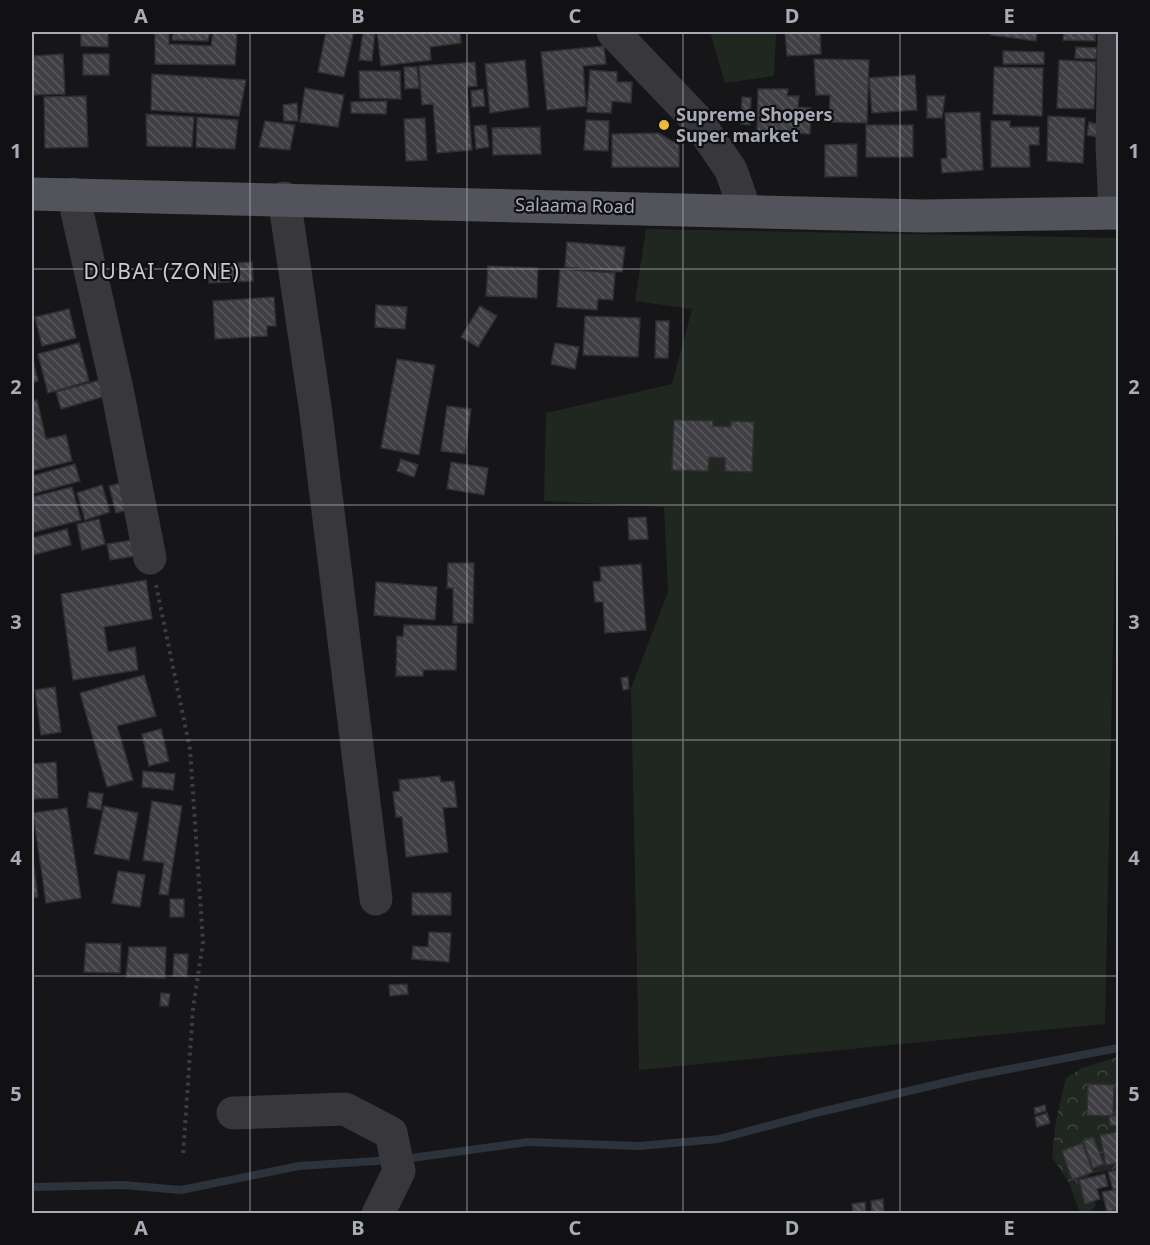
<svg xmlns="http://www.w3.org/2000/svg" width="1150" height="1245" font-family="'Noto Sans',sans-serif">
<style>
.grass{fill:#202721}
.forest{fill:url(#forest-crowns)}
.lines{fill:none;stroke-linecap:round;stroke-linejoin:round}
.stream{stroke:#2c333b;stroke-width:8}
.building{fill:url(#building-back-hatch);stroke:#302f33;stroke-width:1.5}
.path{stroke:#3d3e43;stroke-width:4;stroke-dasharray:3 4.5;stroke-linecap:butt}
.minor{stroke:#37373c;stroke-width:33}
.major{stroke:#53545b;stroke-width:33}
.grid{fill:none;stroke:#a8acb7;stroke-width:1.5;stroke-opacity:0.55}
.poi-dot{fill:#edb938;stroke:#111012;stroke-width:2}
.labels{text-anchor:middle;stroke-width:4.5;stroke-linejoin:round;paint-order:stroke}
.poi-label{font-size:18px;font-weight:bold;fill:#a8acb7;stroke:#111012;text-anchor:start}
.street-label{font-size:18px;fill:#a8acb7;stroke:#111012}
.quarter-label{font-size:21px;letter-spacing:1.5px;fill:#c9cbd3;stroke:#111012}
.neatline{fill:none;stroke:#a8acb7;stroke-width:2}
.grid-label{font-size:20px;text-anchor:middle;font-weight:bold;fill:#a8acb7}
</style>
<defs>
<pattern id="forest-crowns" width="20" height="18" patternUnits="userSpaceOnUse" patternTransform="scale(1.5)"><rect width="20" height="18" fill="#202721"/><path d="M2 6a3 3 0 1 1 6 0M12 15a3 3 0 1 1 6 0" fill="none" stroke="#3e443f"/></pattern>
<pattern id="building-back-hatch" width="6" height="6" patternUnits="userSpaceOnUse" patternTransform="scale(1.5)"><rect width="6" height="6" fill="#404044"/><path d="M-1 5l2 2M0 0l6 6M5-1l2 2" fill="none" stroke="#59595d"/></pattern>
</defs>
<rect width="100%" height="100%" fill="#161517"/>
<path class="grass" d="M710 32H776L774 76 725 83Z
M646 229 1118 238V404L1105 1024 639 1070 631 688 668 592 664 507 544 501 546 413 672 384 692 309 635 301Z"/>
<path class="forest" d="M1118 1057V1169L1089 1174 1087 1186 1096 1205 1090 1213H1080L1069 1183 1052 1157 1056 1120 1066 1078 1082 1068Z"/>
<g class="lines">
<path class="stream" d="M404 1159 528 1142 639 1146 719 1139 820 1112 968 1077 1118 1048
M32 1187 123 1185 181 1190 299 1166 391 1160"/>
</g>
<path class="building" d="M81 32H108V47L81 46Z
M155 32H169V44L211 46 213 32H237L235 65 155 64Z
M173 32H210L208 41 172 40Z
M326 32H354L344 77 318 72Z
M363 32H375L372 61 359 60Z
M377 32H460L461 43 430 47 431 60 381 66Z
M785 32H820L821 54 787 56Z
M991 32H1037L1036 41 991 35Z
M1064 32H1095V41L1063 40Z
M604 46 606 64 583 66 586 106 547 110 541 52Z
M1076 47 1097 48 1096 59 1075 58Z
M1003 51 1044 52V64H1003Z
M63 54 65 94 32 95V56Z
M83 54H109V75H83Z
M814 59 869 60 867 123 829 122 830 95H816Z
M525 60 529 107 490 113 485 64Z
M1059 60 1096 62 1094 109 1057 108Z
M475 62 477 86 467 87 472 150 437 153 433 104 422 105 419 66Z
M404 67H417L419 88 405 89Z
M994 67 1043 68 1042 116 993 114Z
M590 70 617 72V82H632L631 103 612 101 611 113 587 112Z
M359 71H400L401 99 360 98Z
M152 74 246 80 239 116 151 110Z
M915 75 917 110 872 113 869 78Z
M305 88 344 95 338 127 300 122Z
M483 89 485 106 472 107 471 91Z
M758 89H788L787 96H799L798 107 811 108 810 134 757 132Z
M86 96 88 147 45 148 44 97Z
M927 96H945L942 118H927Z
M742 97 751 98 750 125 741 124Z
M387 101 386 114 351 113V102Z
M297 103 298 121H284L283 105Z
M980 112 983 170 942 173 941 159 947 158 945 113Z
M146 114 194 117 192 147 147 146Z
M1048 116 1085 118 1083 163 1047 161Z
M197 117 238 120 235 149 196 147Z
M425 118 427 160 406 161 404 119Z
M586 120 609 121 608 151 584 150Z
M265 121 295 125 290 150 259 147Z
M991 121H1010V127H1039V145H1029L1030 167H991Z
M1089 122 1100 125 1097 137 1087 135Z
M486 125 489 147 476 149 474 126Z
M866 125H913V157H866Z
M540 127 541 154 493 155 492 128Z
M658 133 679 145V167H612V134Z
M857 144V176L825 177V145Z
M567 242 625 247 622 272 565 267Z
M252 262 253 281 209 283V264Z
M488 266 538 268 537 298 486 296Z
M560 269 615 273 613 300 598 299 597 310 557 307Z
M274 297 276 326H267V336L215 339 213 301Z
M376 305 407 307 405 329 375 327Z
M480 306 497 316 478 347 461 337Z
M69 309 76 338 42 346 35 317Z
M585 316 640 318 638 357 583 355Z
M656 321H669L668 358H655Z
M79 343 89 381 48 393 38 354Z
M555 343 579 347 575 369 551 364Z
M32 356 38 381 32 383Z
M397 359 435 365 419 455 381 448Z
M104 379 109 395 61 409 56 392Z
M37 400 46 439 66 435 72 461 32 471V401Z
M447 406 471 409 465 454 441 451Z
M674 420 713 421V426L731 427V421L754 422 752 472 725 471V458L709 457 708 471 672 470Z
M401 459 418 465 414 477 397 471Z
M451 462 488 468 484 495 447 489Z
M75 464 80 481 32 494V476Z
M128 481 135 508 116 513 109 486Z
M102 485 110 512 85 520 77 493Z
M72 487 81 520 34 532 32 497Z
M646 517 648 539 629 540 628 518Z
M99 519 105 544 82 550 77 524Z
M67 529 71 545 33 555 32 538Z
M140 539 142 555 110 560 107 544Z
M448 563H474L473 623H453V588H447Z
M641 564 646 630 605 633 603 602H595L593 582 601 581 600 567Z
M146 580 152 619 104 627 108 652 135 647 138 670 73 680 61 594Z
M376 582 437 587 435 620 374 615Z
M404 625 457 626 456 670H423V676H396L397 636 403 637Z
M144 675 156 716 117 726 133 780 107 787 80 693Z
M628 677 629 689 623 690 621 678Z
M55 687 61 732 41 735 35 690Z
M161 729 169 761 149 766 142 734Z
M56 762 58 798 32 799V764Z
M143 771 175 774 173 790 142 787Z
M440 776 441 782 454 781 457 807 443 808 448 852 406 857 402 817H396L393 792 400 791 399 780Z
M89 792 103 794 101 810 87 807Z
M152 801 182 806 168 895 159 894 164 863 143 860Z
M104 806 138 813 129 860 94 854Z
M67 808 81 898 46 903 33 813Z
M32 852 38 897 32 898Z
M118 871 145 875 140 907 112 903Z
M412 893H451V915H412Z
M170 899H184V917H170Z
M429 932 451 933 449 962 412 959 413 946 428 947Z
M86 943 121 944 120 973 84 972Z
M129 947H166L165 978 126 977Z
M174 954H188L187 977 173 976Z
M407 984 408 994 390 996 389 985Z
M161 993 170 994 168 1006H160Z
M1088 1084 1114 1085 1113 1116 1087 1115Z
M1045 1105 1046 1111 1035 1114 1034 1108Z
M1047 1113 1050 1123 1037 1127 1035 1117Z
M1118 1115V1125L1110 1126 1109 1117Z
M1118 1132V1163L1106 1165 1100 1135Z
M1093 1137 1104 1164 1093 1168 1083 1141Z
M1082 1143 1093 1172 1072 1180 1062 1151Z
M1118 1170V1188L1113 1190 1108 1172Z
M1105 1174 1108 1186 1097 1189 1100 1199 1085 1204 1079 1180Z
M1118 1189V1210L1107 1212 1102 1192Z
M883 1199 884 1214H872L871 1201Z
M865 1202 866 1214H853L852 1204Z"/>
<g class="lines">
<path class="path" d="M156 585 190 749 203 942 193 1009 183 1156"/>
<path class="minor" d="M613 32 696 119 731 170 745 210
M1114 32 1112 144 1115 213
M73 194 117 389 150 558
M284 198 315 406 376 899
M233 1113 345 1109 391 1133 399 1171 378 1214"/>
<path class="major" d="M32 194 923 216 1118 213"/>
</g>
<path class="grid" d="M250 32V1214M467 32V1214M683 32V1214M900 32V1214M32 269H1118M32 505H1118M32 740H1118M32 976H1118"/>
<circle class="poi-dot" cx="664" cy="125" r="6"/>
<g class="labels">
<g class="poi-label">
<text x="676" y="121">Supreme Shopers<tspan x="676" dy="21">Super market</tspan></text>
</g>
<g class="street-label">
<text transform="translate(575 206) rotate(1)" y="6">Salaama Road</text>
</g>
<g class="quarter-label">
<text x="162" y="279">DUBAI (ZONE)</text>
</g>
</g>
<rect width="1150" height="1245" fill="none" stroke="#111012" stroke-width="66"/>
<rect x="33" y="33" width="1084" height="1179" class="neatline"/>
<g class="grid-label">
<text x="141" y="23">A</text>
<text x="358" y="23">B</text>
<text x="575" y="23">C</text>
<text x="792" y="23">D</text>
<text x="1009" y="23">E</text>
<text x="16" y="158">1</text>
<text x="1134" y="158">1</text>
<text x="16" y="394">2</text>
<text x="1134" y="394">2</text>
<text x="16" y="629">3</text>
<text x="1134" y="629">3</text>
<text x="16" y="865">4</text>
<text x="1134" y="865">4</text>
<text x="16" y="1101">5</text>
<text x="1134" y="1101">5</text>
<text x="141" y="1235">A</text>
<text x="358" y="1235">B</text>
<text x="575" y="1235">C</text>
<text x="792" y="1235">D</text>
<text x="1009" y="1235">E</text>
</g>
</svg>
